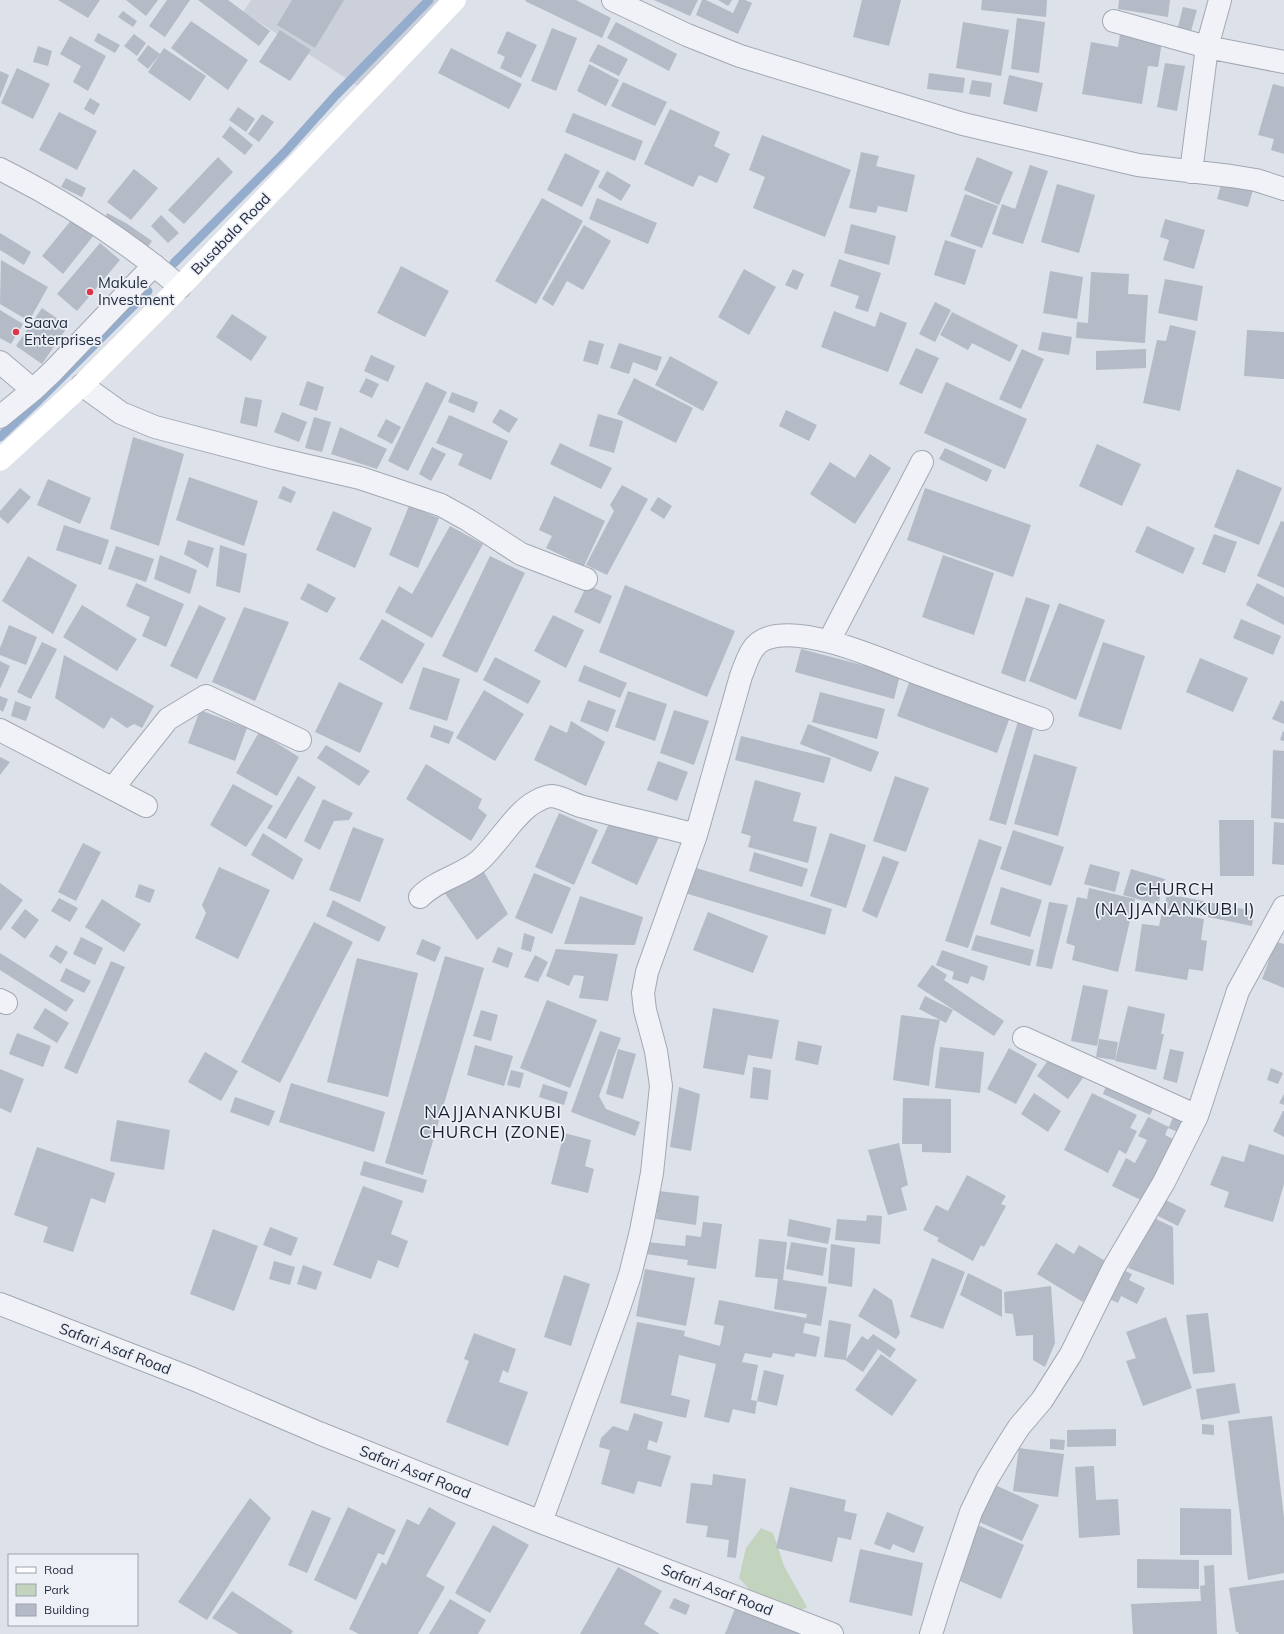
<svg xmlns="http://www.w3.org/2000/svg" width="1284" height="1634" font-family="Mulish,sans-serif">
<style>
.built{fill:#cbd0db}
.green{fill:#c2d3be}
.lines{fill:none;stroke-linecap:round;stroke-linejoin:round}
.stream{stroke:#95adcc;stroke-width:9}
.building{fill:#b4bac6}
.street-casing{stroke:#a2a8b3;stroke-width:24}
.street{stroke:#f0f2f7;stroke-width:22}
.secondary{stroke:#fff;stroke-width:22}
.poi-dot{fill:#da3648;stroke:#edf0f6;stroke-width:1.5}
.labels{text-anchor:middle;stroke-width:3.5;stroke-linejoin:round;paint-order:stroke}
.street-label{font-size:15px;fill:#252e41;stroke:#edf0f6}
.poi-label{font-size:15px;fill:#252e41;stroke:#edf0f6;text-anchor:start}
.quarter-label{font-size:17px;letter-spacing:1px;fill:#181f31;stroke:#edf0f6}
</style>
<rect width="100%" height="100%" fill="#dde1e9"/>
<path class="built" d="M251 0H438L418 23 358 86 243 12Z"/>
<path class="green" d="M761 1528 773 1533 784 1566 807 1607 797 1613 758 1599 739 1578 746 1548Z"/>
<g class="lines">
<path class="stream" d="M174 263 285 152 336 95 429 0
M0 437 36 403 148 291"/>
</g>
<path class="building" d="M58 0H100L88 18Z
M126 0H158L146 16Z
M167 0H190L165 37 149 26Z
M198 0H228L270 31 259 46Z
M292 0H344L315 48 277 25Z
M526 0H576L611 18 602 38 525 1Z
M654 0H698L690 16Z
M702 0H706L733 13 739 0H745L752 3 738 34 696 15Z
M718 0H732L728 6Z
M862 0H901L889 46 853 37Z
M982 0H1047L1046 17 981 10Z
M1119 0H1170L1168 17 1118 9Z
M1183 7 1197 10 1191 31 1178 27Z
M123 11 137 21 133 27 118 17Z
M1017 18 1045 22 1039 73 1011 69Z
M191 21 248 60 228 90 171 48Z
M616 22 677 54 669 71 607 38Z
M963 22 1009 30 1001 76 956 68Z
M552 28 577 38 556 91 531 81Z
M1121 28 1163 35 1158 67 1148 66 1142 104 1082 94 1091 42 1118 47Z
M280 30 311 50 290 81 259 62Z
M507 31 537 45 521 78 500 68 505 57 497 53Z
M98 33 120 45 115 53 94 41Z
M134 34 146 43 137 56 124 46Z
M70 36 106 56 88 91 73 82 81 66 60 54Z
M598 44 628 59 619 76 589 61Z
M148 45 160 54 148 69 137 60Z
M38 46 52 51 48 66 33 62Z
M164 48 206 76 190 101 148 72Z
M451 48 522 84 509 109 438 73Z
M1165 63 1185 66 1177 111 1157 107Z
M589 64 619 80 606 106 577 91Z
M17 68 50 84 33 119 1 103Z
M0 71 9 75 0 98Z
M929 73 965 78 963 93 927 89Z
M1009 75 1043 83 1037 112 1003 104Z
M972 80 992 83 990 97 969 94Z
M623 82 667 102 655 126 611 106Z
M1273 84 1284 87V154L1271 150 1274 139 1258 135Z
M90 98 100 104 94 115 84 109Z
M238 107 255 119 246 132 229 120Z
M670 109 720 132 714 146 730 154 717 183 699 175 693 187 644 164Z
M59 112 97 131 77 170 39 150Z
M573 113 643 141 635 161 565 132Z
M262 114 274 122 259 142 248 134Z
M230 126 253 145 245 155 222 137Z
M762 135 851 170 825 237 753 208 765 177 749 170Z
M861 152 879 156 876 166 915 175 907 212 878 206 876 213 849 208Z
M565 153 600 171 582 207 547 190Z
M218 157 233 172 184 224 168 210Z
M977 157 1013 172 999 205 964 190Z
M1030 165 1048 171 1023 244 992 234 1002 204 1015 209Z
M134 169 158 188 131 220 107 202Z
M607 171 631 185 621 201 598 187Z
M66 178 86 188 82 197 61 187Z
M1222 181 1253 190 1248 207 1217 199Z
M1057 184 1095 195 1079 253 1041 242Z
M965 194 998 206 982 248 950 236Z
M542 198 583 221 536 304 495 281Z
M597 198 657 223 648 244 589 219Z
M107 213 126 223 152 241 146 249 104 221Z
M161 215 179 233 168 243 151 226Z
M73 218 94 235 63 274 42 256Z
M1165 219 1205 230 1194 269 1163 260 1169 240 1160 237Z
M851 224 896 236 889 265 844 253Z
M584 225 611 241 583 290 567 281 553 306 542 299Z
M0 233 31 252 24 265 0 250Z
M945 240 976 250 965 285 934 275Z
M100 243 120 260 77 311 57 294Z
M839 259 881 273 868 312 855 308 859 296 830 286Z
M1 260 48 287 29 321 0 304Z
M401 266 449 291 425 337 377 313Z
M744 269 776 287 749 335 718 317Z
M793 269 804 274 797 290 785 285Z
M1050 271 1083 277 1077 319 1043 313Z
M1091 272 1129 274 1128 294 1148 295 1145 343 1076 338 1077 322 1088 323Z
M1165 279 1203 286 1197 321 1158 313Z
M935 302 951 310 935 342 919 334Z
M42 308 68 326 42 364 16 346Z
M0 310 23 324 11 344 0 338Z
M834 311 875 327 880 312 907 323 888 372 821 347Z
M952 312 1018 345 1010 362 972 343 968 350 940 335Z
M232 314 267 337 251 361 216 337Z
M1170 325 1196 331 1180 411 1143 403 1157 340 1166 341Z
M1247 330 1284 332V379L1244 376Z
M1042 332 1072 337 1069 355 1038 350Z
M589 340 604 344 598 365 583 361Z
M619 343 662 357 657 371 633 362 629 374 610 368Z
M916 348 939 358 922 394 899 384Z
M1022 349 1044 359 1021 409 999 399Z
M1146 349V368L1096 370V351Z
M371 355 395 366 388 382 364 371Z
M670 356 718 382 703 411 655 385Z
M366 378 379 384 372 398 359 392Z
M634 378 693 408 676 443 617 414Z
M307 381 324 387 317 411 299 405Z
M426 382 447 392 408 471 388 461Z
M946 382 1027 419 1005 469 924 433Z
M452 392 478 402 474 413 448 402Z
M245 397 262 400 257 427 240 423Z
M500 409 518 419 509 433 492 422Z
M786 410 817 425 809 441 779 426Z
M282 412 307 422 299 442 274 432Z
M598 414 623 421 614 453 589 446Z
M449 415 508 441 491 480 458 465 463 454 436 443Z
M314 417 331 422 322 452 305 448Z
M386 419 401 427 392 444 377 436Z
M340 427 387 449 377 469 331 454Z
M133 437 184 454 159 546 110 529Z
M560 443 612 468 601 489 550 464Z
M1097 444 1141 464 1122 506 1079 486Z
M432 447 446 454 431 481 419 474Z
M945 448 992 470 987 482 939 459Z
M870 454 891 468 855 524 810 494 830 462 855 478Z
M1237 469 1282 488 1259 545 1214 527Z
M189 477 258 501 244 546 176 520Z
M48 479 91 498 80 524 37 505Z
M622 485 648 499 607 575 586 565 614 511 610 505Z
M283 486 296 492 291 503 278 498Z
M20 488 31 497 8 524 0 517V511Z
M925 488 1031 525 1013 577 907 540Z
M554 496 605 521 584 566 546 548 552 536 539 530Z
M658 497 672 506 664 519 650 510Z
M409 506 439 518 418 568 389 555Z
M333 511 372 528 355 568 316 550Z
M1281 521 1284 522V588L1257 576Z
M64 525 109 540 101 565 56 550Z
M450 526 483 544 432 638 385 612 399 586 412 594Z
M1147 526 1195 548 1183 574 1135 552Z
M1214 534 1237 542 1225 573 1202 564Z
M188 540 214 548 208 568 184 554Z
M220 545 247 554 240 593 216 586Z
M116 546 154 559 146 582 108 569Z
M160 555 197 570 190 594 154 579Z
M943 555 994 573 974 635 922 617Z
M28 556 77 585 53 634 2 601Z
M490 556 525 573 477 673 442 656Z
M136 583 184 604 166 647 142 636 150 617 126 606Z
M308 583 336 598 327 613 300 599Z
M1257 583 1284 597V625L1246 605Z
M587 585 612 596 600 624 574 612Z
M625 585 735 631 707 697 599 652Z
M1026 597 1050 605 1025 682 1001 673Z
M1059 603 1105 620 1076 700 1029 681Z
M82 605 137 639 117 671 63 637Z
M199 605 226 618 197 679 170 666Z
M244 607 289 622 255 701 212 682Z
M553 615 584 630 566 668 534 651Z
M382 619 425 644 402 684 359 659Z
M1241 619 1281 636 1273 655 1233 638Z
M9 625 37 637 26 665 0 655V648Z
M42 642 57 649 31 699 17 692Z
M1103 642 1145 656 1121 730 1078 716Z
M801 649 900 675 894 699 795 672Z
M64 655 154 706 142 728 134 724 127 728 111 717 104 729 55 698Z
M495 657 541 681 528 704 483 680Z
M1200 658 1248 678 1233 712 1186 692Z
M0 661 10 666 0 689Z
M584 665 627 683 620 698 578 681Z
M423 667 460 679 447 721 409 709Z
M910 680 1010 717 997 753 897 716Z
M339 682 383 703 360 753 315 732Z
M484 690 524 714 495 761 456 738Z
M628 691 667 704 655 741 615 727Z
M820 692 885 709 877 739 812 722Z
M0 696 8 699 3 712 0 710Z
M588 700 616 710 608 732 580 721Z
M1281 700 1284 702V724L1272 719Z
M15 701 31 707 26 721 11 716Z
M200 710 247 728 235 761 188 743Z
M674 710 709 721 694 765 660 753Z
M571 721 605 742 586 786 534 760 550 725 567 733Z
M1018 721 1034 726 1006 825 989 820Z
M808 724 879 752 871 772 800 744Z
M434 725 454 732 449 744 430 737Z
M1283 731 1284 732V741L1280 740Z
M259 732 299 757 277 796 236 773Z
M741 736 831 758 824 783 735 760Z
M326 745 370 771 359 786 317 758Z
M1273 750 1284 751V819L1271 818Z
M1034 754 1077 767 1058 836 1014 824Z
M0 757 10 762 0 775Z
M658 761 688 772 677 801 647 790Z
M426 764 482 799 478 808 487 815 471 841 406 799Z
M298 776 316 787 286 839 267 828Z
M895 776 929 788 906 852 873 841Z
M755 780 801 793 793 821 817 827 808 863 748 847 751 836 741 833Z
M233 784 273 806 246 847 210 825Z
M323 799 353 813 349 820 334 821 320 850 304 841Z
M559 813 598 830 574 885 535 867Z
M611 819 659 837 637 885 591 863Z
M1219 820H1254V876H1220Z
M1274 822 1284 823V865L1272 864Z
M353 827 384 839 360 902 329 890Z
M1013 830 1064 847 1051 886 1000 869Z
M263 833 303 859 293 880 251 855Z
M830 833 866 845 846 908 810 896Z
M979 839 1002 847 968 948 945 941Z
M83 843 101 852 76 901 58 892Z
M754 852 808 869 802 887 749 871Z
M883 856 899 862 877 918 862 911Z
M1090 864 1120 872 1115 892 1084 884Z
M219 867 270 890 238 959 195 938 206 913 202 905Z
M481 867 508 914 477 940 442 889Z
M693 867 832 909 825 935 685 893Z
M1131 869 1165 879 1158 905 1123 895Z
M534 873 571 888 552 934 515 918Z
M0 883 23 900 0 931Z
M139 884 155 890 150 903 135 897Z
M1001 887 1042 900 1030 937 990 924Z
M1089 888 1135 899 1118 972 1072 960 1075 946 1066 943 1077 897 1087 899Z
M1167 894 1254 911 1252 926 1164 908Z
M580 896 643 917 635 945 564 944Z
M59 898 78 908 70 922 51 911Z
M102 899 141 924 124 952 85 927Z
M333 900 386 927 379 942 326 916Z
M1049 902 1068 905 1052 969 1036 966Z
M25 909 39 920 25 939 11 928Z
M708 912 768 936 753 973 693 950Z
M1162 912 1204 919 1201 940 1207 941 1203 971 1189 969 1187 980 1135 971 1142 924 1159 926Z
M314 922 353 942 280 1083 241 1062Z
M524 933 535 937 531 952 521 949Z
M976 935 1034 950 1030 966 971 950Z
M81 937 103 948 95 965 73 954Z
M422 939 441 947 435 962 416 954Z
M1276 942 1284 944V988L1262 979Z
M56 945 68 952 61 964 49 956Z
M498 947 513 953 508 968 492 962Z
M556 949 618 954 608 1001 579 998 584 976 574 975 569 986 546 976Z
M942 950 988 966 984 981 971 976 968 984 952 979 954 972 936 965Z
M0 953 74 1000 66 1012 0 970Z
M535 955 548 962 538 982 524 977Z
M445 956 484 968 423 1175 385 1163Z
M357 958 418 973 388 1097 327 1082Z
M111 961 125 967 77 1074 64 1068Z
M932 965 947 975 944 980 1004 1021 994 1036 917 986Z
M66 968 91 981 84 993 60 981Z
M1083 985 1108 990 1097 1046 1071 1041Z
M925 996 953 1010 946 1023 919 1009Z
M547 1000 597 1020 570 1088 520 1068Z
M1128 1006 1165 1014 1161 1034H1164L1156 1070 1115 1061Z
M45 1008 69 1023 57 1043 33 1028Z
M713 1008 779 1020 772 1059 748 1055 744 1075 703 1068Z
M481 1010 498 1015 491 1041 473 1036Z
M901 1015 940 1020 934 1048 929 1086 893 1080Z
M600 1031 621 1038 599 1096 606 1109 640 1122 635 1136 571 1112Z
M17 1033 51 1046 43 1067 9 1054Z
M1099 1039 1118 1042 1115 1060 1096 1057Z
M798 1041 822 1046 818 1065 795 1060Z
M475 1045 513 1056 504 1086 467 1075Z
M940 1047 984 1052 980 1093 935 1088Z
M1009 1048 1037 1064 1016 1104 987 1089Z
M618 1049 636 1054 623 1099 606 1094Z
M1170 1049 1184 1052 1177 1083 1163 1079Z
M205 1052 238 1071 221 1101 188 1082Z
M1054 1052 1085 1075 1068 1099 1037 1076Z
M753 1067 771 1070 768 1100 750 1098Z
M1271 1068 1283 1073 1278 1084 1267 1080Z
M0 1069 24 1079 11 1113 0 1108Z
M511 1070 524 1073 520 1088 507 1085Z
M1108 1081 1156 1102 1150 1115 1103 1094Z
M291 1083 385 1112 374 1152 279 1122Z
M543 1084 568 1092 564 1105 539 1097Z
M679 1087 700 1094 691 1151 670 1147Z
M1034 1093 1061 1111 1048 1132 1021 1114Z
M1092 1093 1137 1115 1130 1128 1137 1131 1126 1154 1119 1150 1108 1173 1064 1150Z
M1284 1094V1105L1279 1103Z
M235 1097 275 1111 269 1126 230 1112Z
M903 1098 951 1099V1153L922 1152V1144H902Z
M1283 1111H1284V1137L1273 1131Z
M1174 1115 1188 1121 1183 1134 1168 1128 1165 1135 1177 1141 1147 1203 1112 1186 1126 1158 1135 1163 1147 1140 1138 1136 1148 1117 1169 1127Z
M117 1120 170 1130 164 1170 110 1161Z
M564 1133 591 1140 585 1166 594 1169 588 1193 551 1184Z
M899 1143 908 1185 901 1188 907 1210 888 1215 868 1150Z
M1249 1144 1284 1155V1184L1273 1222 1224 1207 1229 1192 1210 1185 1222 1156 1244 1162Z
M37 1147 115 1173 105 1203 91 1198 73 1252 43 1242 48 1227 14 1215Z
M364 1161 427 1180 423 1193 360 1175Z
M967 1175 1006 1196 1001 1204 1006 1206 984 1247 981 1245 973 1261 937 1241 939 1238 923 1230 936 1205 948 1211Z
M363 1186 403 1201 391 1234 408 1241 398 1268 378 1260 371 1279 333 1265Z
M659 1191 699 1196 696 1225 656 1219Z
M1162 1198 1186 1210 1178 1226 1154 1214Z
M867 1215 882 1216 880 1244 835 1240 837 1219 866 1221Z
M1154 1218 1173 1227 1174 1285 1128 1268Z
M789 1219 831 1228 828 1244 787 1236Z
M703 1222 722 1224 716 1269 687 1265 688 1260 646 1254 647 1242 685 1246 686 1235 701 1237Z
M270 1227 298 1238 291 1256 263 1245Z
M213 1229 258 1246 234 1311 190 1294Z
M759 1239 787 1242 783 1280 827 1287 821 1326 805 1323 807 1314 774 1309 778 1279 755 1277Z
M791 1242 827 1248 823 1276 786 1269Z
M1056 1243 1074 1254 1079 1245 1107 1262 1083 1302 1037 1274Z
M831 1244 855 1248 852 1287 828 1283Z
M932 1258 965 1272 943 1329 910 1317Z
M274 1261 295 1267 290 1285 269 1279Z
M303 1265 322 1272 316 1290 297 1284Z
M1119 1268 1132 1274 1129 1280 1145 1288 1137 1304 1121 1296 1118 1303 1105 1297Z
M645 1269 695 1278 686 1326 636 1316Z
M968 1273 1002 1290V1317L960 1295Z
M564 1275 590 1284 571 1346 544 1337Z
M1051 1286 1055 1343 1045 1367 1033 1360V1335L1016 1336 1013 1314 1005 1313 1004 1292Z
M874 1288 892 1300 900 1333 896 1339 858 1316Z
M719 1300 806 1318 803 1333 820 1337 816 1357 796 1353 794 1357 773 1353 771 1358 745 1353 742 1362 758 1365 751 1400 757 1401 755 1414 733 1409 729 1423 704 1417 716 1364 679 1355 671 1395 690 1400 686 1418 620 1403 637 1322 685 1331 682 1344 684 1336 720 1346 724 1326 714 1324Z
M1208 1313 1215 1372 1193 1374 1186 1315Z
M1166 1317 1192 1388 1143 1406 1126 1361 1136 1358 1126 1332Z
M829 1320 851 1324 846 1359 862 1336 868 1340 873 1334 896 1349 890 1358 878 1349 863 1372 845 1360 824 1357Z
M474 1333 516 1349 508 1373 503 1370 499 1382 528 1392 508 1446 446 1422 469 1361 464 1359Z
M881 1354 917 1380 892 1416 855 1390Z
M764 1370 784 1375 777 1406 757 1401Z
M1235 1383 1240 1413 1201 1420 1196 1389Z
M634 1413 663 1422 657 1443 649 1440 647 1449 671 1456 661 1487 638 1481 634 1494 601 1484 610 1450 599 1447 601 1438 613 1426 628 1431Z
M1272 1416 1284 1518V1573L1248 1580 1228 1421Z
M1202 1424 1214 1425V1435L1202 1434Z
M1116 1429V1446L1067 1447V1430Z
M1050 1439 1065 1440 1064 1450 1050 1449Z
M1019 1448 1064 1454 1058 1497 1013 1491Z
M1094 1466 1096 1500 1118 1499 1120 1535 1079 1538 1075 1467Z
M713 1474 746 1479 736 1558 727 1557 729 1540 706 1537 708 1526 686 1523 691 1483 712 1485Z
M993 1484 1039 1505 1022 1541 977 1521Z
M790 1487 846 1500 844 1511 857 1514 851 1540 838 1537 832 1562 776 1548Z
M250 1498 271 1518 207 1620 178 1602Z
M348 1507 396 1530 384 1555 378 1553 356 1600 314 1580Z
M429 1507 456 1523 426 1576 445 1587 418 1634H359L349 1629 382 1562 386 1565 407 1519 419 1525Z
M1180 1508 1231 1509 1232 1555H1180Z
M312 1510 331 1518 307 1573 288 1565Z
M887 1512 924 1527 914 1553 893 1544 890 1550 874 1544Z
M975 1524 1024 1545 1001 1599 953 1578Z
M493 1525 529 1545 490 1613 455 1593Z
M860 1549 923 1563 912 1616 849 1602Z
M1137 1559 1199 1560V1589L1137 1588Z
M1214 1565 1217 1634H1133L1131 1604 1201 1601 1200 1586 1205 1585 1204 1566Z
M618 1567 662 1591 644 1624 660 1634H580Z
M1284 1580V1634H1239L1238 1632H1236L1229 1588Z
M232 1591 293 1631 291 1634H239L212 1618Z
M674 1598 690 1605 686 1615 669 1608Z
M450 1599 486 1620 478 1634H429Z
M738 1601 821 1634H725Z"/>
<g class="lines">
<g class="street-casing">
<path id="street" d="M613 0 687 35 740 56 963 124 1138 165 1231 176 1256 180 1284 189
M1114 21 1207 47 1284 62
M0 169C64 201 126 240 180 287
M1191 172 1207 47 1220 0
M0 362 33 390
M82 385 121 413 155 427 274 458 360 478 441 505 468 520 521 554 586 579
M0 417 33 390 53 371 154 265
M829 641 922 462
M0 730 146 806
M113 788 168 719 206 696 300 740
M420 897C436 880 461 876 479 861 497 845 516 812 535 802 540 799 547 796 552 796 563 797 574 805 584 807 621 817 659 825 696 835
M0 1000 6 1003
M1024 1038 1197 1116
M0 1304 193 1379 319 1433 541 1522 832 1634
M541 1522 618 1311 630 1275 641 1231 652 1173 661 1086 656 1051 645 1010 643 993 647 972 696 835 741 676C747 661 751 643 768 638 807 625 884 661 922 675 962 690 1002 705 1042 719
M931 1634 946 1586 971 1512 987 1479 1005 1449 1019 1427 1042 1400 1071 1354 1114 1267 1164 1182 1197 1116 1238 991 1284 907"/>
</g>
<use href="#street" class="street"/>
<path class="secondary" d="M0 460 82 385 180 287 455 0"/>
</g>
<g class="poi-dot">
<circle cx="90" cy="292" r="4"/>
<circle cx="16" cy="332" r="4"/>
</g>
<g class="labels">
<g class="street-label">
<text transform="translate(231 234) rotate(-46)" y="5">Busabala Road</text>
<text transform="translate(115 1349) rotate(21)" y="5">Safari Asaf Road</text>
<text transform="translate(415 1472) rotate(22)" y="5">Safari Asaf Road</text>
<text transform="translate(717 1590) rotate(21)" y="5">Safari Asaf Road</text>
</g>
<g class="poi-label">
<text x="98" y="288">Makule<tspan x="98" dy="17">Investment</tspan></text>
<text x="24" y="328">Saava<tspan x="24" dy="17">Enterprises</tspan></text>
</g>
<g class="quarter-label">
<text x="1175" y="895">CHURCH<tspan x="1175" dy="20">(NAJJANANKUBI I)</tspan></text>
<text x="493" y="1118">NAJJANANKUBI<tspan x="493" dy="20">CHURCH (ZONE)</tspan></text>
</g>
</g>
<rect x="8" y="1554" width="130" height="72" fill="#edf0f6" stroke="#9da2ae"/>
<rect x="16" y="1567" width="20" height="6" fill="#ffffff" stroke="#9da2ae"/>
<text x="44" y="1574" font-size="12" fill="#252e41">Road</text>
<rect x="16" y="1584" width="20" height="12" fill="#c2d3be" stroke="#9da2ae"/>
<text x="44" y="1594" font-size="12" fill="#252e41">Park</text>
<rect x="16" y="1604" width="20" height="12" fill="#b4bac6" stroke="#9da2ae"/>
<text x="44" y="1614" font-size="12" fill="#252e41">Building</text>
</svg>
